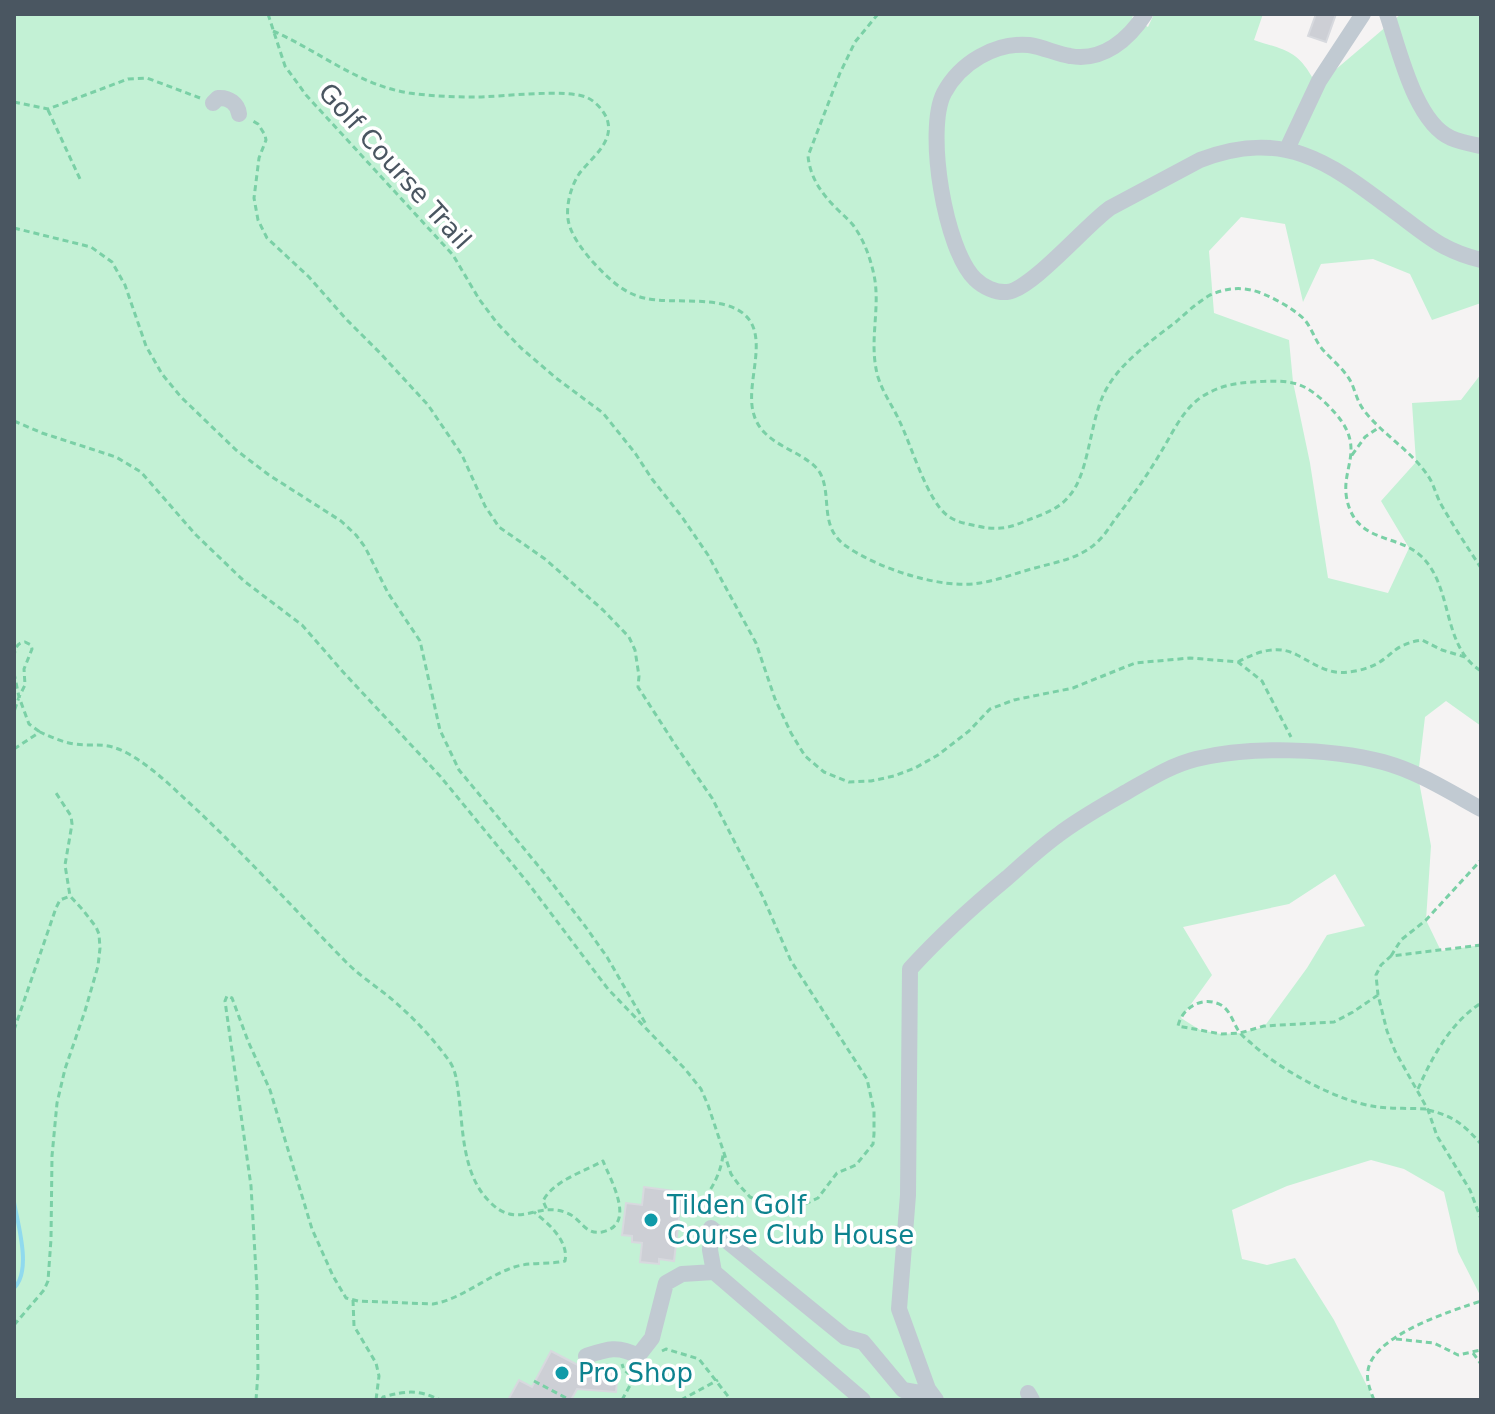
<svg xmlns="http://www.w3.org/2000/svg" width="1495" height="1414" font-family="'DejaVu Sans',sans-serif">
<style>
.green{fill:#c3f1d5;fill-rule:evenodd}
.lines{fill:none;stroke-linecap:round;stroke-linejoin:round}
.stream{stroke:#90daee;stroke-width:4}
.building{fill:#cdcfd5;stroke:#d7d9de;stroke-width:2}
.path{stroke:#7ad0a6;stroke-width:3;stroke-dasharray:6 4;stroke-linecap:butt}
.minor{stroke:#c1cad2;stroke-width:16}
.culture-dot{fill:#0f9aa8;stroke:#fff;stroke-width:3}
.labels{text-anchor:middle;stroke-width:7;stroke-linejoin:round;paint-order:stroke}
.street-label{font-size:26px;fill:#4a5661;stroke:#fff}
.culture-label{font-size:26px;fill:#0d838f;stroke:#fff;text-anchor:start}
</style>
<rect width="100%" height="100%" fill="#f5f3f3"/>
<path class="green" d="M14 14H1134L1132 18 1148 27 1154 14H1263L1254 40C1283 50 1296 49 1312 77L1328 76 1401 14H1481V303L1432 320 1410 274 1373 259 1321 264 1303 302 1285 224 1241 217 1209 251 1214 313 1289 340 1293 382 1310 463 1328 578 1388 593 1409 548 1381 501 1416 462 1412 403 1461 400 1481 374V726L1446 701 1425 717 1418 776 1431 846 1426 920 1441 951 1481 945V1297L1458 1252 1444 1192 1404 1169 1371 1160 1287 1186 1232 1210 1242 1259 1267 1265 1295 1258 1334 1320 1374 1400H14ZM1335 874 1365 926 1327 935 1307 968 1264 1027 1240 1033 1221 1034 1200 1030 1181 1018 1212 975 1183 927 1289 904Z"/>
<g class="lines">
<path class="stream" d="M14 1202C18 1225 32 1271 14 1288"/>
</g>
<path class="building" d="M1316 14H1336L1326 42 1308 36Z
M644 1187 682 1192 674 1261 659 1259V1264L640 1262 642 1243 632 1242V1236L622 1235 626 1203 642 1205Z
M551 1351 595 1374V1368L618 1370 616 1392 577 1389 571 1400H508L519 1380 532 1387Z"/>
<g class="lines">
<path class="path" d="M268 14 285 66 306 95 453 255 479 299 497 323 521 348 556 378 603 413 635 453 652 479 682 517 708 555 756 643 775 699 791 733 805 756 824 772 849 782 871 781 894 776 915 768 938 755 969 731 990 709 1014 700 1073 688 1135 663 1190 658 1238 662 1262 681 1291 737
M878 14 855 42 840 73 808 156C810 177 821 193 836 208 842 214 848 219 853 225 864 240 870 257 874 275 881 309 868 342 878 377 883 393 892 405 899 420 911 444 927 501 948 516 956 522 967 524 977 526 994 530 1007 529 1023 522 1040 515 1059 510 1070 495 1088 474 1090 426 1102 398 1115 366 1150 342 1177 321 1187 312 1198 302 1210 295 1224 289 1237 287 1251 290 1266 293 1293 308 1304 319 1312 328 1315 341 1323 350 1332 360 1344 369 1351 382 1355 390 1357 401 1363 409 1382 435 1413 451 1430 479 1435 488 1437 498 1442 506 1454 527 1468 548 1481 568
M273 31C319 51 358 85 409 93 431 96 453 97 475 97 501 97 568 88 588 98 596 102 604 111 607 119 615 142 591 158 579 174 571 186 566 205 568 219 570 234 582 249 591 260 606 276 622 293 644 298 674 305 722 294 745 315 770 338 744 385 754 415 764 449 812 451 822 477 831 500 820 528 846 546 877 568 942 590 980 583 999 580 1016 573 1035 568 1056 562 1078 559 1095 544 1105 536 1111 524 1119 514 1134 494 1148 474 1161 452 1172 434 1182 411 1200 398 1216 387 1233 383 1253 382 1271 381 1292 379 1308 389 1318 395 1328 405 1336 414 1370 454 1333 472 1351 512 1365 542 1400 536 1421 556 1454 587 1441 646 1481 671
M14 102 48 109 128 79 147 78 200 98
M48 110 80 179
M14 228 91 247 112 262 125 285 146 346 162 374 181 397 236 450 269 475 341 521 356 535 365 547 388 593 420 641 440 730 459 770 545 874 585 926 607 957 647 1026
M14 421 42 433 116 457 141 472 196 535 244 581 302 625 344 673 440 776 528 883 608 989 685 1069 701 1089 708 1105 731 1174 739 1185 750 1197 773 1207 805 1204 818 1198 837 1173 856 1165 873 1144 874 1134V1111L867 1079 791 961 762 895 712 798 676 746 638 687 639 676 635 650 629 637 603 610 545 559 499 527 485 506 462 455 428 405 380 353 347 320 309 277 267 238 258 220 254 198 259 158 266 140 265 135 258 124 251 120
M1352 455 1365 437 1378 428
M14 657C15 649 16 643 25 642L31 645 32 649 24 669 25 685 19 697 14 712
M1238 662C1256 652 1278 644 1297 655 1315 664 1328 675 1349 672 1360 671 1376 666 1384 659 1391 654 1396 648 1404 645 1410 642 1416 641 1422 640L1442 650 1465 657
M14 673 19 697 29 724 40 732
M14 749 40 732C51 737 62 742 74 744 97 747 104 741 127 753 154 768 175 790 197 810 249 859 296 911 346 962 359 975 374 985 388 996 411 1015 433 1038 450 1062 457 1073 457 1085 459 1097 463 1131 463 1174 488 1200 517 1232 537 1200 567 1213 581 1218 584 1235 602 1232 637 1225 611 1181 603 1161 583 1172 553 1181 543 1201L547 1210
M1481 945 1391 956 1381 965 1376 975 1378 995 1387 1031 1395 1051 1428 1110 1437 1136 1470 1190 1481 1219
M1391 956 1401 940 1426 920 1481 860
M1378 995 1353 1012 1334 1022 1264 1026 1240 1033 1221 1034 1178 1026C1182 1008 1202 995 1221 1005 1230 1010 1233 1022 1238 1030 1241 1035 1246 1039 1251 1043 1280 1070 1338 1102 1378 1107 1394 1109 1411 1108 1427 1109
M14 1030 56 908 60 900 70 896
M1418 1089C1432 1057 1451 1022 1481 1003
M1428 1110C1454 1116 1464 1125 1481 1144
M694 1214C707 1195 720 1179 723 1155
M353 1300 354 1326 376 1363 379 1376 376 1400
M14 1325 44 1290 48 1281 51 1239 52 1156 57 1103 65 1069 85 1011 98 966 100 948 99 934 96 927 83 910 70 896 65 865 72 824 71 816 56 793
M1396 1339 1434 1343 1458 1355 1481 1350
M662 1351 666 1349 699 1359 731 1400
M1473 1353 1481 1364
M534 1381 570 1400
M256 1400 258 1373 257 1289 251 1186 225 1001 227 996 232 998 248 1041 270 1090 312 1229 333 1276 346 1298 358 1301 433 1304C461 1299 483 1279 509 1269 527 1261 547 1265 565 1261 569 1241 548 1223 534 1212
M381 1400 383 1397C405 1391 418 1389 440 1400
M622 1400 634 1378 624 1370 622 1364
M681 1400 718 1380
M1374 1400C1370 1390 1366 1380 1368 1370 1374 1335 1451 1311 1481 1301"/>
<path class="minor" d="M1145 14C1129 39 1103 62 1070 56 1057 54 1043 47 1029 45 995 42 960 63 944 93 925 130 945 250 975 279 983 287 996 293 1007 292 1031 290 1086 225 1110 208L1200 160C1291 125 1337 169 1406 220 1432 240 1448 252 1481 260
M1387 14C1399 49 1415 122 1451 138 1460 142 1471 144 1481 146
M213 103 218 98C229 97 238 104 239 114
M1287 149 1319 81 1363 14
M586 1356C607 1349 618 1345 638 1356L652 1338 666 1283 682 1274 714 1272
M1028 1393 1032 1400
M863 1400 714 1272 710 1250 711 1228 845 1337 863 1342 903 1390 920 1393 928 1389
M936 1400 928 1389 899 1309 908 1195 910 969C940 936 972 907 1007 878 1024 863 1040 848 1058 835 1080 818 1106 804 1130 790 1151 778 1172 765 1196 759 1249 746 1330 748 1383 762 1417 771 1450 792 1481 809"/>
</g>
<g class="culture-dot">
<circle cx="651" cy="1220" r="8"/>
<circle cx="562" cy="1373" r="8"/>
</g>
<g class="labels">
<g class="street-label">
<text transform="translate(395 166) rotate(48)" y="9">Golf Course Trail</text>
</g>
<g class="culture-label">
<text x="667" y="1214">Tilden Golf<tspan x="667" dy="30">Course Club House</tspan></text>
<text x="578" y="1382">Pro Shop</text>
</g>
</g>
<rect width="1495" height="1414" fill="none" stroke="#4a5661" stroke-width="32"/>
</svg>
